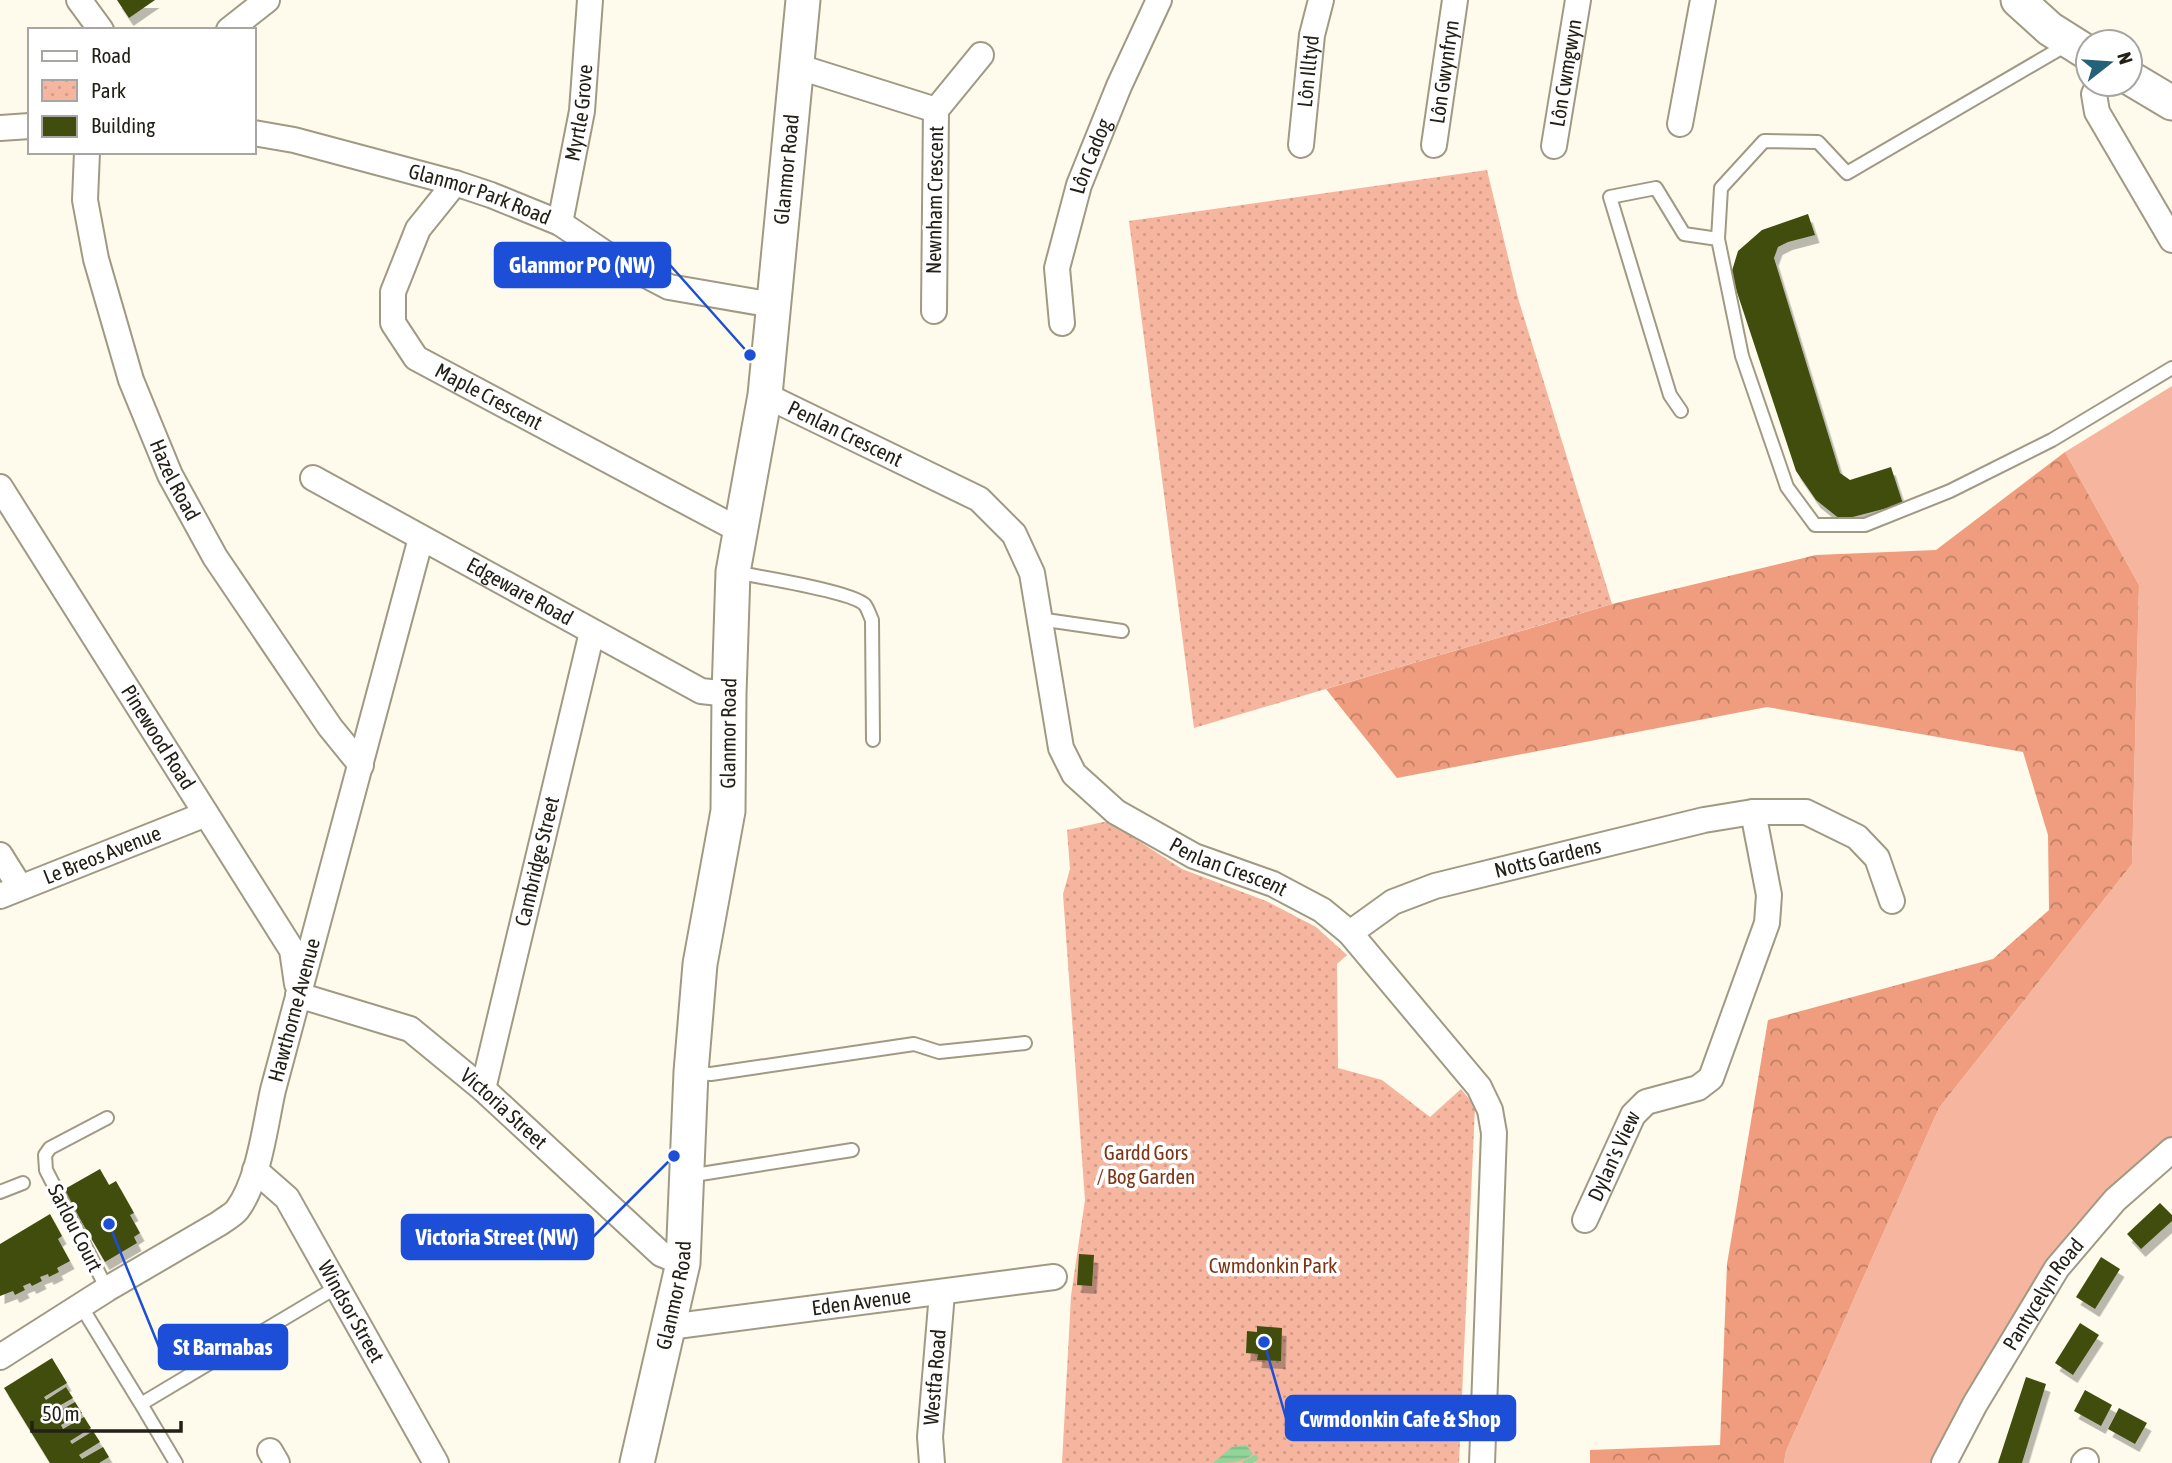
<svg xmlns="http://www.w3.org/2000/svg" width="2172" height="1463" font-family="'Asap Condensed',sans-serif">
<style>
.grass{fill:#f5b59e}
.forest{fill:url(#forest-crowns)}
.park{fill:url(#park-dots)}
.water{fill:url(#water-rules)}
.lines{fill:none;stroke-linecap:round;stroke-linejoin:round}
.stream{stroke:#92d59a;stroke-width:6}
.building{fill:#404d0d;filter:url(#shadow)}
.lane-casing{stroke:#a09a84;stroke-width:16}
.street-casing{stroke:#a09a84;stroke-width:28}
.secondary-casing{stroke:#a09a84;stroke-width:37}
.lane{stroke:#fff;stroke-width:12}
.street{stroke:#fff;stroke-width:24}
.secondary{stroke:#fff;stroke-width:33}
.labels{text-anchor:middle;stroke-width:7;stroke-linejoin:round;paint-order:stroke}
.street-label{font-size:21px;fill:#222017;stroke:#fff}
.park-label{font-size:21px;fill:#7d3415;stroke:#fff}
.leader{fill:none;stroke:#1d4ed8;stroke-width:2.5}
.callout-dot{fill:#1d4ed8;stroke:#fff;stroke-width:2.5}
.callout{fill:#1d4ed8;stroke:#1d4ed8;stroke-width:2.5}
.callout-label{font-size:23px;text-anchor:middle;font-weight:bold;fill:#fff}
</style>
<defs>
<pattern id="forest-crowns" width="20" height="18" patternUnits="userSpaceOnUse" patternTransform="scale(1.75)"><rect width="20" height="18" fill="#ef9d7e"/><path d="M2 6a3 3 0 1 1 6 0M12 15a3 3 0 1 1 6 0" fill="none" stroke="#c18066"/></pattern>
<pattern id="park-dots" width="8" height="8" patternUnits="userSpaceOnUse" patternTransform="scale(1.75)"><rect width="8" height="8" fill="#f5b59e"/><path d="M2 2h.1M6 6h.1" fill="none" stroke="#d29b87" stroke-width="1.8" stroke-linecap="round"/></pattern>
<pattern id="water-rules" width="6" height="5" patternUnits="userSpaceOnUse" patternTransform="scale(1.75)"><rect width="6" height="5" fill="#92d59a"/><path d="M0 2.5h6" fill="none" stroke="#7eb784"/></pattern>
<filter id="shadow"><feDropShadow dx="4.5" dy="8" stdDeviation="0" flood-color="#0004"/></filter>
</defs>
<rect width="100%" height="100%" fill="#fefaec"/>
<path class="grass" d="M2172 386V1141L2128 1179 1936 1463H1784L1786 1451 1939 1108 2132 864 2139 585 2065 452Z"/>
<path class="forest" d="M2065 452 2139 585 2132 864 1939 1108 1786 1451 1784 1463H1590V1450L1720 1445 1727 1264 1768 1020 1993 959 2049 910 2048 835 2023 752 1767 707 1397 778 1326 689 1612 604 1816 555 1936 550Z"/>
<path class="park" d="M1487 170 1518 298 1612 604 1194 728 1129 221Z
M1108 821 1182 869 1266 901 1316 927 1347 955 1337 964 1338 1068 1382 1080 1430 1117 1461 1089 1475 1106 1459 1463H1062L1071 1296 1085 1200 1063 894 1070 869 1067 830Z"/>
<path class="water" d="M1246 1445 1253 1454C1242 1463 1227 1463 1213 1463L1232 1447Z"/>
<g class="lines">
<path class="stream" d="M1246 1463 1255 1458"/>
</g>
<path class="building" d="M117 0H155L129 18Z
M1808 214 1815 235 1788 242 1778 247 1774 258 1840 473 1850 480 1891 467 1903 504 1841 520 1816 500 1796 471 1731 274 1738 251 1762 230Z
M100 1169 109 1185 116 1181 134 1213 130 1215 140 1233 134 1237 137 1243 105 1262 63 1190Z
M2160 1203 2172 1215V1221L2141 1249 2127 1234Z
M50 1214 62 1236 58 1239 70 1261 57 1268 59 1272 49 1277 48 1274 40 1277 42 1281 32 1286 30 1283 23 1286 25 1290 15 1295 13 1291 0 1296V1244Z
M1079 1254 1094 1255 1092 1286 1077 1285Z
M2101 1257 2120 1269 2095 1309 2076 1297Z
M2080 1323 2099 1335 2073 1375 2055 1363Z
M1257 1326 1282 1328 1281 1361 1257 1360 1258 1354 1246 1353 1247 1331 1257 1332Z
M52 1358 67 1383 44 1397 46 1400 66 1387 73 1398 52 1410 54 1414 75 1402 82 1413 61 1425 63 1429 84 1417 91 1428 70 1441 72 1444 93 1431 100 1442 79 1455 82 1459 103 1447 109 1457 99 1463H50L4 1388Z
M2026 1377 2046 1384 2022 1463H1998Z
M2085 1390 2112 1405 2101 1426 2074 1411Z
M2119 1408 2147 1423 2135 1444 2108 1429Z"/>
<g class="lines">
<g class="lane-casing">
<path id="lane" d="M2068 44 1847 173 1818 142 1764 141 1721 188 1718 239 1742 356 1787 487 1815 525H1865L1950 491 2052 440 2172 368
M1681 411 1670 395 1610 197 1656 188 1684 234 1718 239
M733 572C755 576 854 592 865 605 868 609 870 616 872 620L873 740
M1039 619 1122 631
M691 1073 711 1074 914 1044 939 1052 1025 1043
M688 1176 852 1150
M0 1192 23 1183
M107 1289 46 1170 45 1155 50 1148 107 1118
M81 1306 141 1404 337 1287
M141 1404 176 1463"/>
</g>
<g class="street-casing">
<g id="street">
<path d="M79 0 101 30"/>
<path d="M229 30 267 0"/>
<path d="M796 66 936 110 934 311"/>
<path d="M2099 84 2094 94 2097 112 2172 240"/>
<path d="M936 110 981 55"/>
<path d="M1680 124 1703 0"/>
<path d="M0 128 30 126"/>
<path id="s1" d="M254 133 294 140 455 183 491 195 560 223 606 254 669 287 773 305"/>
<path id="s2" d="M1301 145 1312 35 1321 0"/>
<path id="s3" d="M1434 145 1455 0"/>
<path id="s4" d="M1554 146 1578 0"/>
<path id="s5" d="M87 152 85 200 96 259 131 380 170 475 215 557 330 727 361 765"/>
<path id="s6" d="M455 183 418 229 393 292V323L416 358 739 530"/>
<path id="s7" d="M560 223 582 111 590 0"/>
<path id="s8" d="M1062 323 1057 268 1079 185 1119 86 1159 0"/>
<path id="s9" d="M765 395 979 499 1014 534 1032 573 1061 748 1074 774 1116 812 1194 856 1273 884 1322 910 1350 933 1479 1087 1490 1110 1494 1133 1482 1463"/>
<path id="s10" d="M313 478 701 691 729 694"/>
<path id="s11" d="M0 487 292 950 297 984"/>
<path d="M0 855 20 887"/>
<path id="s12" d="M0 896 206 814"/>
<path id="s13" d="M1350 933 1393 902 1435 886 1704 820 1753 812H1806L1857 837 1877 858 1892 901"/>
<path id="s14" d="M298 995 410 1029 483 1089 661 1254 683 1263"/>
<path id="s15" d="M483 1089 592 632"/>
<path id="s16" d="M255 1170 287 1198 436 1463"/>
<path id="s17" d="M1585 1220 1633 1115 1646 1102 1698 1088 1711 1078 1767 923 1769 895 1753 812"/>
<path id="s18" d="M669 1327 1054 1277"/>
<path id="s19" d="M0 1357 107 1289 220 1223C225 1219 233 1215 237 1210 259 1181 265 1126 273 1090L421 538"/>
<path d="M270 1451 277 1463"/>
<path id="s20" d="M932 1463 930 1437 942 1293"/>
<path id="s21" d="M1944 1463 1975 1404 2057 1268 2115 1200 2172 1150"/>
<path d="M2084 1463 2086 1461"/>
</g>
</g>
<g class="secondary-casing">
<g id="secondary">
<path d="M2018 0 2050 29 2088 53"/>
<path d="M2130 78 2172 103"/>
<path id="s22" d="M637 1463 683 1263 691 1072 700 964 728 811 729 694 733 572 765 395 803 0"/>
</g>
</g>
<use href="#lane" class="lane"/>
<use href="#street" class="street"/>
<use href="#secondary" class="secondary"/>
</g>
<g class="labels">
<g class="street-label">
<text dy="7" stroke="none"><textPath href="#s2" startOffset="74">Lôn Illtyd</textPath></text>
<text dy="7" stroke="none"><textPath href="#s3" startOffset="74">Lôn Gwynfryn</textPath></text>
<text dy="7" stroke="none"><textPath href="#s4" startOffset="74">Lôn Cwmgwyn</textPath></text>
<text dy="7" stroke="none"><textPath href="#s7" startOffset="112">Myrtle Grove</textPath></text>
<text dy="7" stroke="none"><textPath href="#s8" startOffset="172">Lôn Cadog</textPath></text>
<text dy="7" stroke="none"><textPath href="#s22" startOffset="1306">Glanmor Road</textPath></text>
<text dy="7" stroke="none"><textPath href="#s1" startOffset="234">Glanmor Park Road</textPath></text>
<text transform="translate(935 200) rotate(-89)" y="7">Newnham Crescent</text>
<text dy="7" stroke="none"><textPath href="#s6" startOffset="282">Maple Crescent</textPath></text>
<text dy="7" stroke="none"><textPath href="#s9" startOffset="89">Penlan Crescent</textPath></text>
<text dy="7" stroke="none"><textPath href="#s5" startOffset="343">Hazel Road</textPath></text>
<text dy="7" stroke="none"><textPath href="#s10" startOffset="236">Edgeware Road</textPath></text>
<text dy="7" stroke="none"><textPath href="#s22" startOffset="738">Glanmor Road</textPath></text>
<text dy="7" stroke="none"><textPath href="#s11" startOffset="296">Pinewood Road</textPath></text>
<text dy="7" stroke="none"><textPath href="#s12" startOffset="110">Le Breos Avenue</textPath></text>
<text dy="7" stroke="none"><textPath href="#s13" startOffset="214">Notts Gardens</textPath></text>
<text dy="7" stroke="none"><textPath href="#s15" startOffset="234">Cambridge Street</textPath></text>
<text dy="7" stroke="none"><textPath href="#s9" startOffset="719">Penlan Crescent</textPath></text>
<text dy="7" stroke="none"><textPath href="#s19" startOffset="488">Hawthorne Avenue</textPath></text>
<text dy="7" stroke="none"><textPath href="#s14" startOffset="240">Victoria Street</textPath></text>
<text dy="7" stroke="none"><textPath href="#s17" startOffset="70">Dylan's View</textPath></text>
<text transform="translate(75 1228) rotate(63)" y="7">Sarlou Court</text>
<text dy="7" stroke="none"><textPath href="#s22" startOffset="172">Glanmor Road</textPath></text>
<text dy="7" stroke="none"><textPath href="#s21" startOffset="196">Pantycelyn Road</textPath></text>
<text dy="7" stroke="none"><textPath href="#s18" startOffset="194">Eden Avenue</textPath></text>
<text dy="7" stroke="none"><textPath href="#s16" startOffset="173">Windsor Street</textPath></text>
<text dy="7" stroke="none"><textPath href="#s20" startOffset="86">Westfa Road</textPath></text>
</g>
<g class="park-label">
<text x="1146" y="1160">Gardd Gors<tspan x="1146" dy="24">/ Bog Garden</tspan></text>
<text x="1273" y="1273">Cwmdonkin Park</text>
</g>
</g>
<path class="leader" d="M750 355L670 265M674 1156L593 1237M109 1224L159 1347M1264 1342L1286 1418"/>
<g class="callout-dot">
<circle cx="750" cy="355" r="7"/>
<circle cx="674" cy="1156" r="7"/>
<circle cx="109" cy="1224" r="7"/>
<circle cx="1264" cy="1342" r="7"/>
</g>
<g class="callout">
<rect x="495" y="243" width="175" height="44" rx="7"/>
<rect x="402" y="1215" width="191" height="44" rx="7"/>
<rect x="159" y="1325" width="128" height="44" rx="7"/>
<rect x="1286" y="1396" width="229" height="44" rx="7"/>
</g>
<g class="callout-label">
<text x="582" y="273">Glanmor PO (NW)</text>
<text x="497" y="1245">Victoria Street (NW)</text>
<text x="223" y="1355">St Barnabas</text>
<text x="1400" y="1427">Cwmdonkin Cafe &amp; Shop</text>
</g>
<rect x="28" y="28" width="228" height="126" fill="#ffffff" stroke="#a7a6a2" stroke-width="2"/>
<rect x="42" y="51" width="35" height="10" fill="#ffffff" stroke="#a7a6a2" stroke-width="2"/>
<text x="91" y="63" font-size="21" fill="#222017">Road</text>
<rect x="42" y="80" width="35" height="21" fill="url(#park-dots)" stroke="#a7a6a2" stroke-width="2"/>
<text x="91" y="98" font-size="21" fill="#222017">Park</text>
<rect x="42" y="116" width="35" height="21" fill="#404d0d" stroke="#a7a6a2" stroke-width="2"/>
<text x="91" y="133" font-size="21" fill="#222017">Building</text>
<g transform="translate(2109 63) rotate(73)"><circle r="33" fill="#ffffff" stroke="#a7a6a2" stroke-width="2"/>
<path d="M0-5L12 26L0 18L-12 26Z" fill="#256279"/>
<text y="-10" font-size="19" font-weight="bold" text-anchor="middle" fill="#222017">N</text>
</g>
<path d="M32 1421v10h149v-10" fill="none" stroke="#222017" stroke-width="3.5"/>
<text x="42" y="1421" font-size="21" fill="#222017" stroke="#ffffff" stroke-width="5" paint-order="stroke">50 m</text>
</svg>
